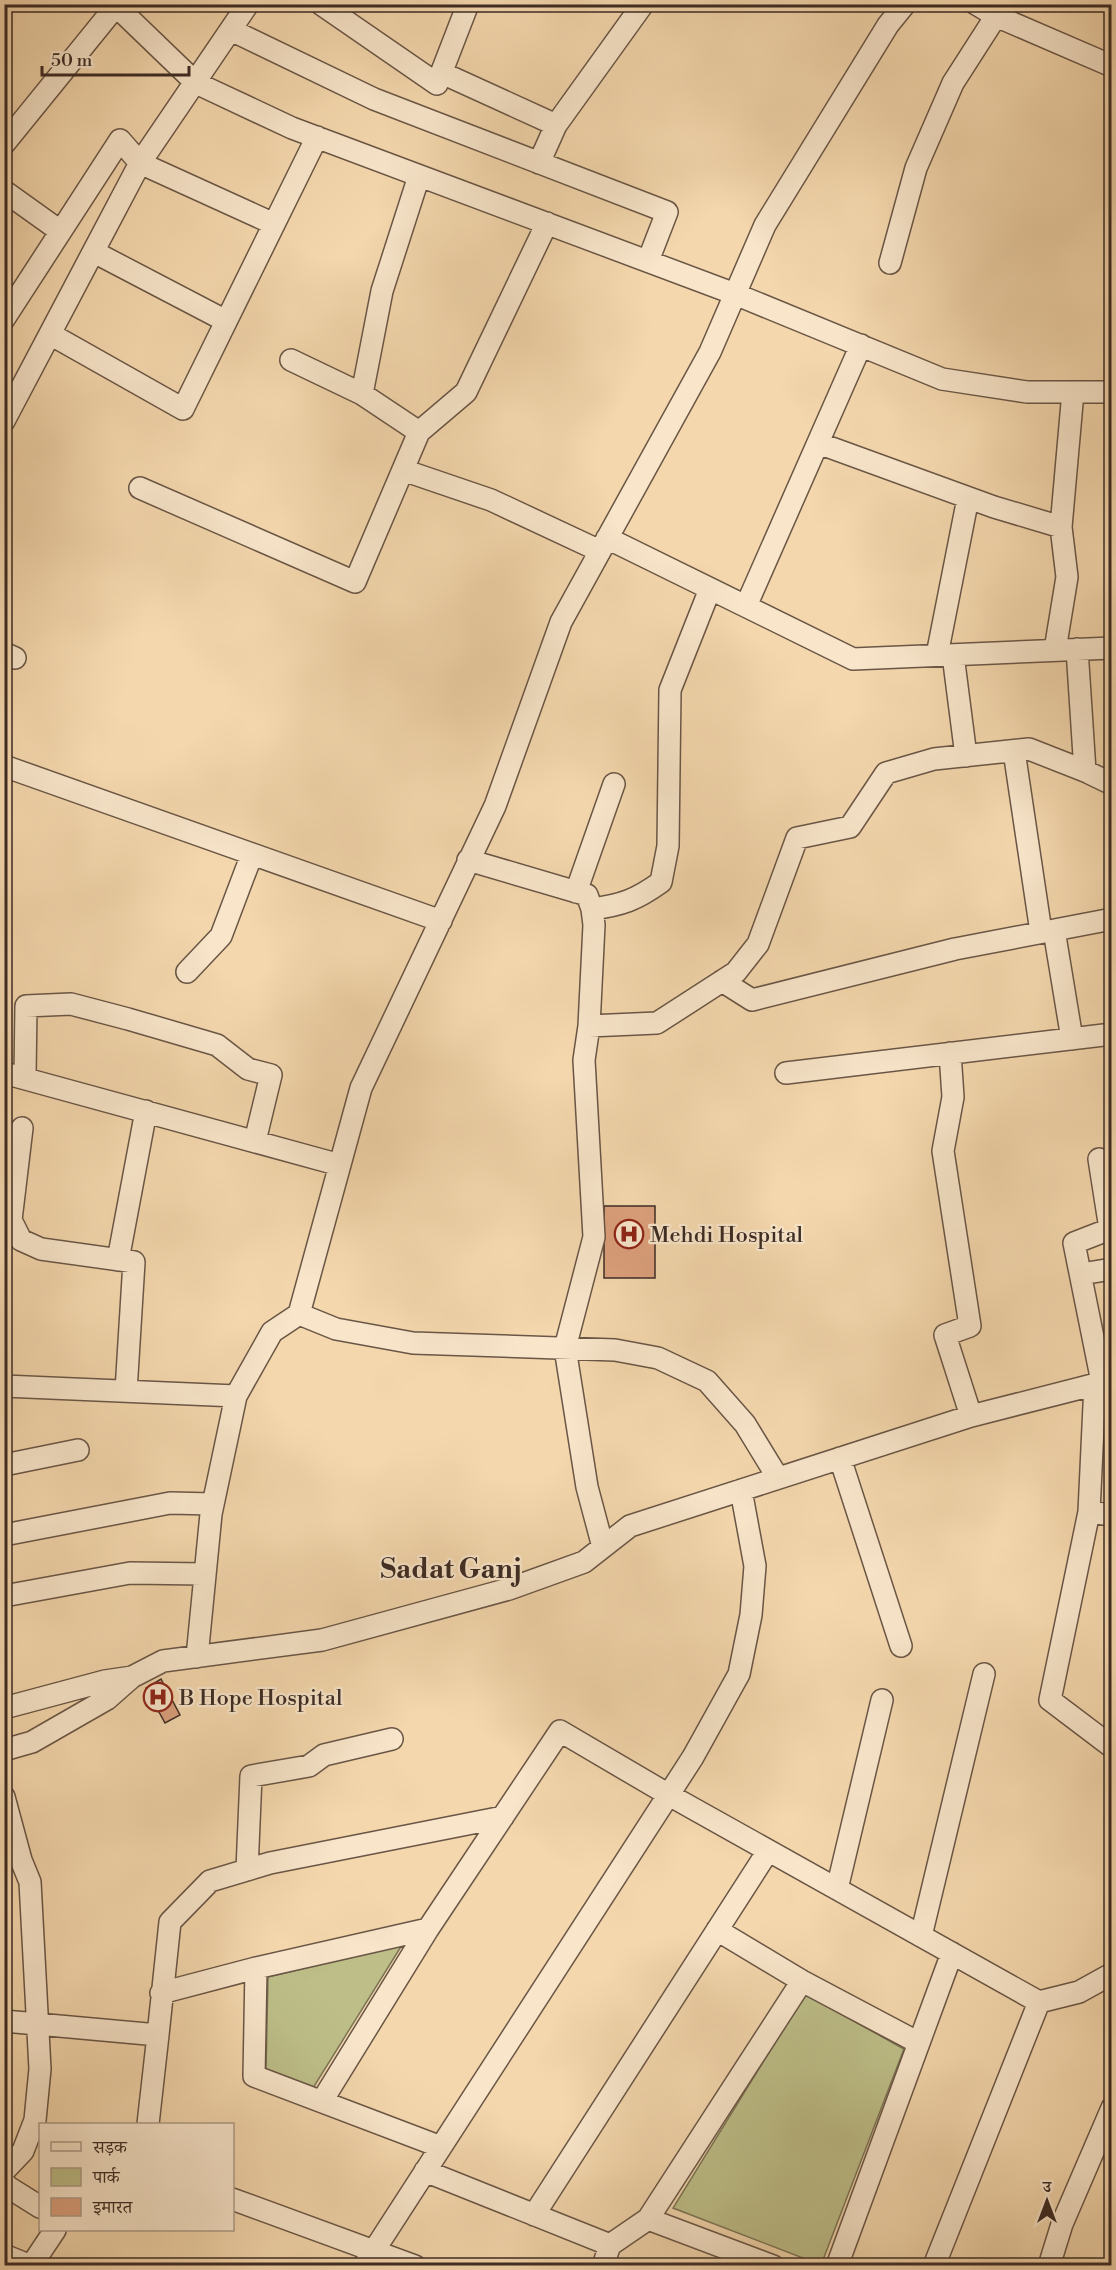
<svg xmlns="http://www.w3.org/2000/svg" width="1116" height="2270" font-family="'Libre Bodoni','Noto Serif Devanagari',serif">
<style>
.green{fill:#bdbe88;stroke:#7c7456;stroke-width:1.5}
.building{fill:#dba07c;stroke:#3c2b24;stroke-width:1.5}
.lines{fill:none;stroke-linecap:round;stroke-linejoin:round}
.minor-casing{stroke:#6a5646;stroke-width:24}
.minor{stroke:#f8e5ca;stroke-width:21}
.labels{text-anchor:middle;stroke-width:4.5;stroke-linejoin:round;paint-order:stroke}
.poi-label{font-size:22px;fill:#3c2b24;stroke:#f8e5ca;text-anchor:start}
.district-label{font-size:28px;font-weight:bold;fill:#3c2b24;stroke:#f8e5ca}
</style>
<rect width="100%" height="100%" fill="#f4d7ad"/>
<filter id="stains"><feTurbulence type="fractalNoise" baseFrequency=".00333" numOctaves="4"/><feColorMatrix values="0 0 0 0 .2 0 0 0 0 .09 0 0 0 0 .02 0 0 0 .5 -.17"/></filter>
<radialGradient id="worn" r=".72"><stop offset=".6" stop-color="#630" stop-opacity="0"/><stop offset="1" stop-color="#630" stop-opacity=".3"/></radialGradient>
<path class="green" d="M402 1945 313 2088 266 2070 268 1977Z
M805 1994 904 2049 821 2265 673 2208Z"/>
<path class="building" d="M604 1206H655V1278H604Z
M161 1679 180 1715 165 1723 146 1688Z"/>
<g class="lines">
<g class="minor-casing">
<path id="minor" d="M114 4 196 83 292 128 735 294 942 379 1027 392H1112
M321 4 437 84 468 4
M976 4 996 16 1112 66
M231 30 374 99 667 212 648 261
M442 73 556 125
M4 144 116 6
M539 163 556 125 643 4
M4 191 60 231
M94 252 226 321
M890 263 916 168 953 83 996 16
M4 319 120 140 140 163 274 224
M50 334 183 409 317 137
M291 360 362 394 419 432
M362 394 382 291 419 176
M4 421 140 163 248 4
M818 443 994 507 1061 527
M403 470 491 500 600 551
M140 488 355 582 419 432 466 392 547 223
M607 538 853 659 1112 648
M746 606 861 345
M1077 649 1085 771
M1055 650 1067 577 1061 527 1073 392
M4 653 15 658
M937 655 968 498
M953 655 966 756
M1014 751 1041 932
M4 766 441 921
M468 860 587 895 592 909 594 925 589 1026 584 1060 594 1237 565 1348 587 1487 603 1547
M576 892 614 784
M592 909C622 905 636 900 661 882L668 846 670 690 710 589
M1054 930 1072 1039
M187 972 221 936 252 854
M722 981 752 1000 955 949 1112 919
M589 1026 657 1023 736 972 758 944 797 838 850 827 886 773 934 759 1029 749 1085 771 1112 784
M950 1053 953 1097 943 1151 970 1326 945 1335 971 1416
M4 1073 340 1165
M786 1073 1112 1034
M25 1077 26 1006 71 1004 128 1019 217 1045 248 1069 271 1075 255 1141
M1099 1159 1110 1229 1074 1243 1102 1382
M4 1219 11 1220 21 1240 41 1249 134 1262 126 1391
M11 1220 22 1128
M118 1260 146 1111
M1081 1274 1112 1269
M1095 1384 1089 1512 1050 1700 1112 1747
M4 1386 236 1396
M840 1458 901 1646
M4 1465 78 1450
M778 1478 745 1424 707 1381 658 1358 615 1350 413 1343 336 1329 299 1314 361 1088 495 806 561 622 710 352 765 225 888 25 905 4
M1089 1512 1112 1515
M4 1535 170 1503 213 1504
M4 1596 130 1573 205 1574
M197 1657 211 1514 236 1396 272 1332 299 1314
M4 1708 105 1681 132 1677
M4 1750 32 1742 107 1699 132 1677 163 1661 322 1640 509 1589 584 1562 630 1526 971 1416 1112 1380
M4 1797 21 1860 30 1882 40 2069 35 2120 23 2151 4 2171
M247 1870 251 1776 309 1766 324 1755 392 1739
M837 1889 882 1700
M717 1930 802 1981 919 2043
M921 1936 984 1674
M256 1968 254 2076 441 2147
M161 1993 256 1968 428 1929
M4 2021 158 2035 170 1922 210 1881 270 1863 503 1817
M322 2101 428 1929 560 1731 669 1795 1039 2002 1079 1992 1108 1976 1112 1977
M148 2124 158 2035
M425 2171 610 2245
M4 2182 8 2187 40 2207
M232 2199 415 2266
M534 2215 768 1851
M648 2219 773 2266
M4 2255 31 2266 55 2230
M364 2266 693 1757 739 1674 751 1615 755 1566 741 1490
M603 2266 610 2245 648 2219 802 1981
M837 2266 952 1953
M934 2266 1039 2002
M1049 2266 1062 2224 1112 2108"/>
</g>
<use href="#minor" class="minor"/>
</g>
<defs>
<g id="hospital-ring" transform="scale(1.5)"><circle r="9.5" fill="#f8e5ca" stroke="#8f2418" stroke-width="1.5"/><path d="M-5-5h3v3.5h4V-5h3V5h-3V1.5h-4V5h-3Z" fill="#8f2418"/></g>
</defs>
<g fill-rule="evenodd">
<use href="#hospital-ring" x="629" y="1234"/>
<use href="#hospital-ring" x="158" y="1697"/>
</g>
<g class="labels">
<g class="poi-label">
<text x="650" y="1242">Mehdi Hospital</text>
<text x="179" y="1705">B Hope Hospital</text>
</g>
<g class="district-label">
<text x="451" y="1578">Sadat Ganj</text>
</g>
</g>
<rect width="1116" height="2270" fill="none" stroke="#f4d7ad" stroke-width="24"/>
<rect x="6" y="6" width="1104" height="2258" fill="none" stroke="#3c2b24" stroke-width="3"/>
<rect x="12" y="12" width="1092" height="2246" fill="none" stroke="#3c2b24" stroke-width="1.5"/>
<rect x="39" y="2123" width="195" height="108" fill="#f8e5ca" stroke="#ad9b88" stroke-width="1.5"/>
<rect x="51" y="2142" width="30" height="9" fill="#f8e5ca" stroke="#ad9b88" stroke-width="1.5"/>
<text x="93" y="2153" font-size="18" fill="#3c2b24">सड़क</text>
<rect x="51" y="2168" width="30" height="18" fill="#bdbe88" stroke="#ad9b88" stroke-width="1.5"/>
<text x="93" y="2183" font-size="18" fill="#3c2b24">पार्क</text>
<rect x="51" y="2198" width="30" height="18" fill="#dba07c" stroke="#ad9b88" stroke-width="1.5"/>
<text x="93" y="2213" font-size="18" fill="#3c2b24">इमारत</text>
<g transform="translate(1047 2201)" stroke="#f8e5ca" stroke-width="4.5" paint-order="stroke">
<path d="M0-4.5L10 22L0 15L-10 22Z" fill="#3c2b24"/>
<text y="-9" font-size="16" font-weight="bold" text-anchor="middle" fill="#3c2b24">उ</text>
</g>
<path d="M42 66v9h147v-9" fill="none" stroke="#3c2b24" stroke-width="3"/>
<text x="51" y="66" font-size="18" fill="#3c2b24" stroke="#f8e5ca" stroke-width="4.5" paint-order="stroke">50 m</text>
<rect width="100%" height="100%" filter="url(#stains)"/>
<rect width="100%" height="100%" fill="url(#worn)"/>
</svg>
